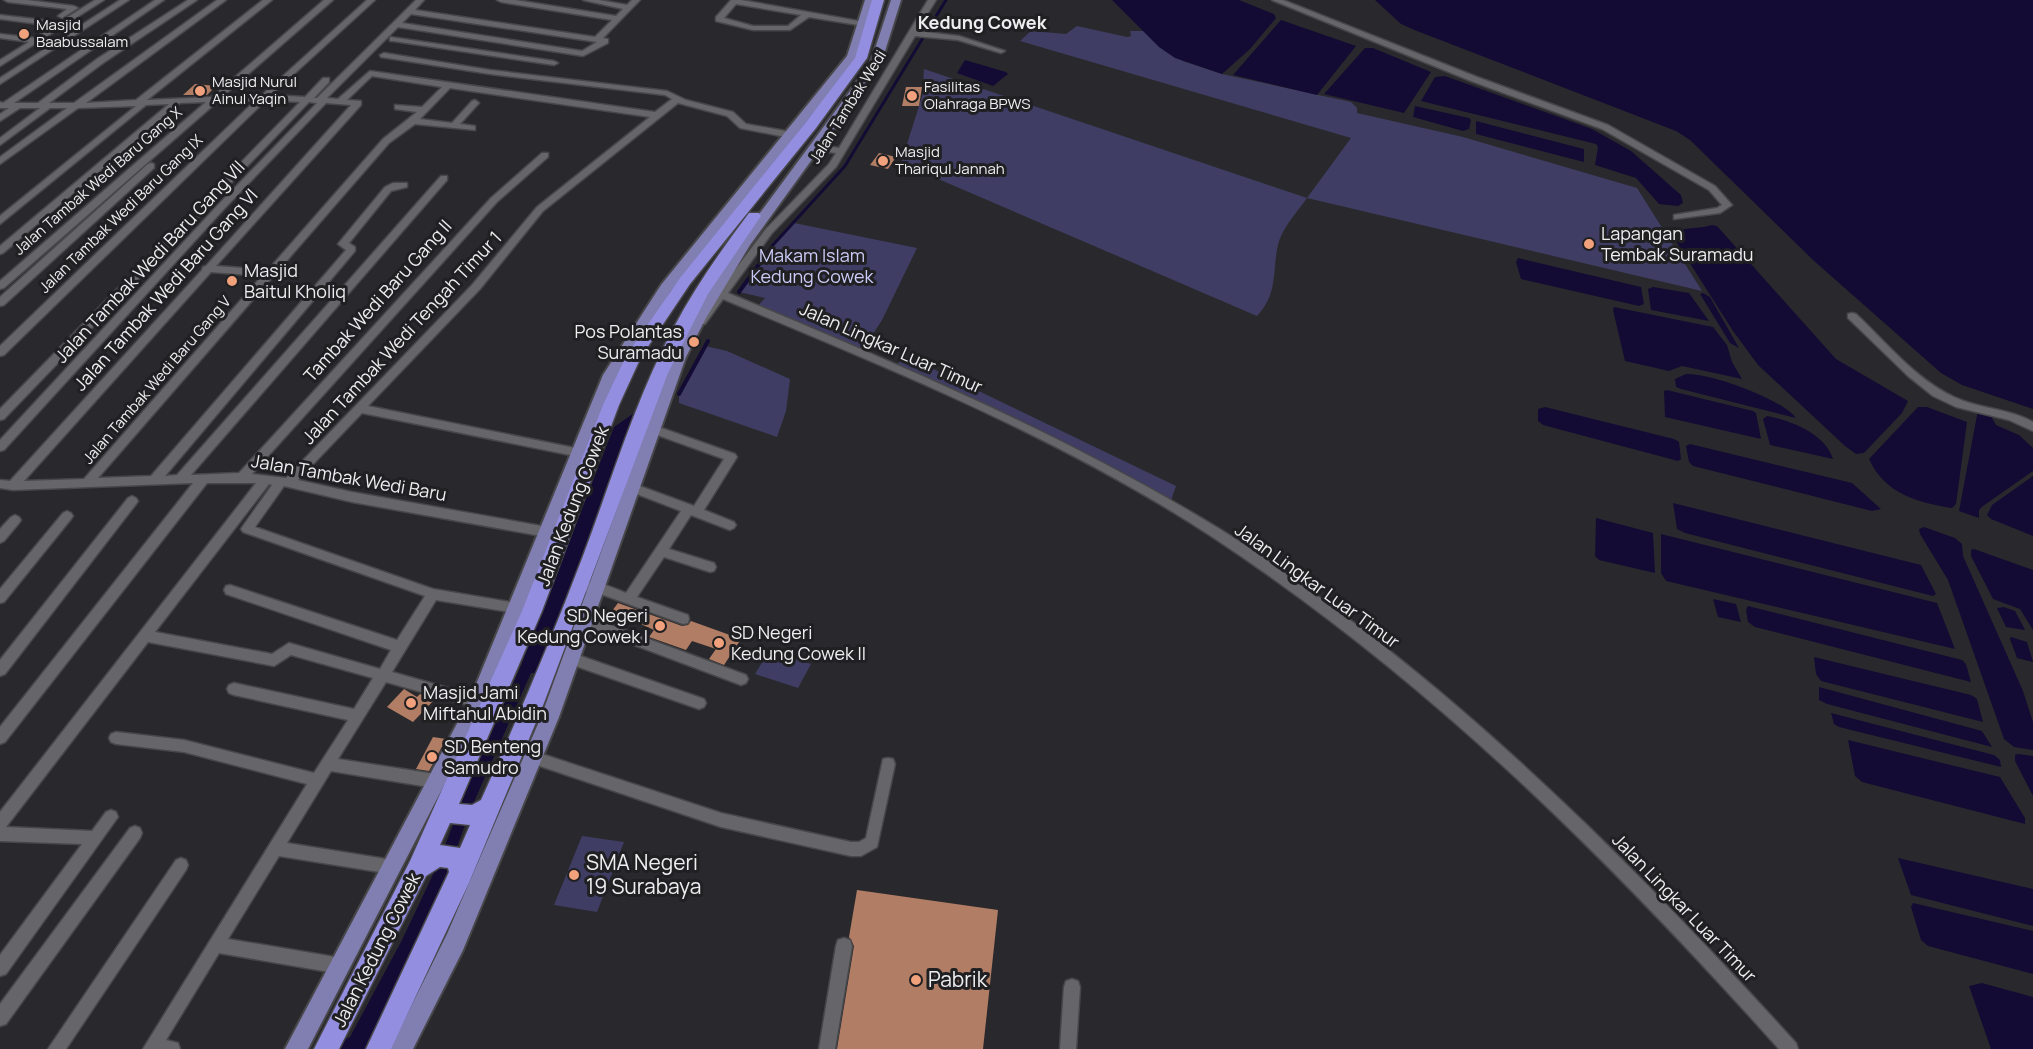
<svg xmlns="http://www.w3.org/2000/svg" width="2033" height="1049" font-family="Manrope,sans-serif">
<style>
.green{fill:#3f3d64}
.water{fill:#130b33}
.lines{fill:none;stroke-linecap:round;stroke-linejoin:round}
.stream-far1{stroke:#130b33;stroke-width:3}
.stream{stroke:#130b33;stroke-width:4}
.building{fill:#b27d65}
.minor-casing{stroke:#47474a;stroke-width:3}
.major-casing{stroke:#47474a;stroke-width:4}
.highway-casing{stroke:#47474a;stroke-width:3}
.minor{fill:#66666a;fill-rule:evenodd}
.major{fill:#817eb1;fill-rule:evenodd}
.highway{fill:#938ee0;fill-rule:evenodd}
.poi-dot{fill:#f1a17c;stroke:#202023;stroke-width:2}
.labels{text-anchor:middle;stroke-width:6;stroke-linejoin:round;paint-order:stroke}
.far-poi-label{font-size:15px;fill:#eeeef1;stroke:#202023;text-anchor:start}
.far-street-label{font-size:15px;fill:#eeeef1;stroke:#202023}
.far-quarter-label{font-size:18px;font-weight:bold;fill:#eeeef1;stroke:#202023}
.poi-label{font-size:18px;fill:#eeeef1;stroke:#202023;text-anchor:start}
.park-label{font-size:18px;fill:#cbcbf8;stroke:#202023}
.street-label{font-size:18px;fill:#eeeef1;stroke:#202023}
.near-poi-label{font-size:21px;fill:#eeeef1;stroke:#202023;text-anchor:start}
</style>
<rect width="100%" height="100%" fill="#29292d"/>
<path class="green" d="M1077 26 1127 37 1131 36 1130 31H1144L1159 46 1183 61 1222 74 1351 102 1357 108V113L1463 137 1637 188 1702 291 1307 198C1298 211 1284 226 1279 241 1271 269 1280 291 1257 316L901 163 925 87 923 85 924 69 1307 198 1351 138 1020 41 1031 31 1066 34Z
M794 223 917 248 882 320 860 354 755 309 765 298 739 292 773 245Z
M705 346 727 351 790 379 786 411 777 437 679 403V394Z
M904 355 1176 486 1169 506 1027 428 894 369Z
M769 651 811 664 798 688 755 674Z
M582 836 624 842 597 912 554 905Z"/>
<path class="water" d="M1112 0H1239L1274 14 1276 18 1250 49 1222 74 1175 58 1159 47Z
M1375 0H2033V409L1962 385 1941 373 1813 260 1690 140 1676 131 1417 31 1401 24Z
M1281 20 1356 46 1317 95 1233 75Z
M1365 48H1373L1431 72 1404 113 1324 94Z
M965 60 1006 72 1008 74 993 86 957 73Z
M1445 76 1592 129 1631 151 1681 195 1683 203 1678 206 1659 204 1636 178 1595 165 1598 147 1596 144 1421 101 1435 77Z
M1415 106 1469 118 1471 120 1469 129 1463 131 1413 117Z
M1476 121 1584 149V162L1476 134Z
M1712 225 1717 226 1836 359 1908 401 1902 413 1864 453 1856 454 1845 446 1758 365 1733 331 1672 235C1685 225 1697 230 1712 225Z
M1518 258 1641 287 1644 304 1639 306 1521 279 1516 262Z
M1653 287 1689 293 1709 321 1651 310 1648 289Z
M1703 293 1710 297 1739 348 1730 343 1700 294Z
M1614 307 1713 327 1727 345 1732 362 1742 379 1682 366 1669 371 1625 361 1613 310Z
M1686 374C1711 373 1782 399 1796 418L1681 389 1676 387 1675 379Z
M1667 390 1753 411 1756 413 1761 439 1665 417 1664 391Z
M1545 407 1674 439 1679 442 1681 459 1678 461 1543 425 1538 421V409Z
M1918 407H1927L1967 422 1956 504 1952 508C1918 503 1884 493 1869 459Z
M1978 410 1990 414 1996 425 2019 435 2033 448V471L1983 506 1979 510V518L1959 511Z
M637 411 542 663 537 673H531L470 811 449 869 405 968 366 1049H338L343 1040 350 1037 402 940 437 866 470 781 520 668 614 427Z
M1767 416C1790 420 1826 434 1833 459L1770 445 1763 419Z
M1690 444 1852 483 1881 509 1872 511 1693 466 1689 462 1686 446Z
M2033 476V536L1991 519 1987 515 1992 505Z
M1673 503 1921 565 1936 594 1933 596 1685 533 1677 529Z
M1596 518 1653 533 1655 573 1599 560 1595 556Z
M1924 527 1955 538 1962 544 1963 556 2023 691 2033 722V750L2014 747 2004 739 1948 580 1920 534 1919 529Z
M1661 534 1937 603 1955 649 1666 581 1661 573Z
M1974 549 2033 570V630L2020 609 1993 599 1971 556V550Z
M1713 599 1736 604 1741 622 1718 617Z
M1748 606 1962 660 1966 664 1971 682 1755 627 1748 622 1746 610Z
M2004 607 2015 611 2025 630 2006 627 1997 608Z
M2011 637 2027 642 2033 662 2017 658 2010 639Z
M1814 657 1971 695 1977 699 1983 722 1821 681 1816 674Z
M1819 687 1982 731 1992 747 1827 704 1819 700Z
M1831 713 1994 755 2000 760 2001 767 1839 727 1834 724Z
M1848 740 2000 777 2025 818V824L1862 782 1855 776Z
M2018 754 2033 756V796L2015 761V755Z
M1898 858 2033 889V926L1911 895Z
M1913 903 2033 931V974L1928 946 1921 940 1911 907Z
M1982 983 2033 997V1049H1991L1969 986Z"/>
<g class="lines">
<path class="stream-far1" d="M759 264 773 245 845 166 946 0"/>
<path class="stream" d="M739 292 760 263
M679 394 708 341"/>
</g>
<path class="building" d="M195 84 216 86 207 95H183Z
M906 87H922L919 106H902Z
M879 153 896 157 888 169 870 165Z
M618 603 682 626 688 625 691 621 741 639 724 665 709 659 716 649 692 641 686 650 649 637 654 630 612 611Z
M404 689 417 697 420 694 435 699 413 722 387 707Z
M433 737 446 739 429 771 416 769Z
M857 890 998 910 983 1049H837L854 946 849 937Z"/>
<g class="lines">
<g class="minor-casing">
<path id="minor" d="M4 0H27L74 6 78 8 62 18 58 16 67 9 8 2Z
M95 0H104L0 66V60L29 42 0 38V34L35 38 54 26 0 19V15L60 22Z
M120 0H129L0 84V78Z
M155 0H164L14 103H38L97 59 188 0H197L103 63 49 103H74L217 0H226L86 103 136 100 263 0H272L147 100 212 97 324 0H333L223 96 262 95 367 0H375L271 95 305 97 323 78H329V82L314 98H317L416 0H424L415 10 595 37 612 20 501 2 497 0H515L616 16 623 9 583 0H599L627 5 632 0H640L603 38 608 39V43L583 56 398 27 327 98 338 99 370 71 655 112 672 99 665 95 490 74 381 57 380 55 384 53 490 70 667 91 686 100 733 112 746 124 791 132 795 135 791 138 740 128 727 116 678 103 543 211 480 289 368 406 580 449 584 450 586 453 584 456 580 457 362 413 298 480 352 492 547 527 551 529 553 532 551 535 547 537 352 502 284 486 255 527 433 589 522 604 526 605 528 609 526 613 522 614 436 600 392 672 483 698 485 702 483 706 478 708 386 682 338 759 435 774 440 776 442 781 440 786 435 788 331 771 287 843 392 860 397 862 399 867 397 872 392 874 279 856 228 939 341 958 347 960 349 966 347 972 341 974 219 953 166 1040 178 1043 180 1049H143L307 784 184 752 116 744 111 742 109 738 111 734 116 732 184 740 314 773 348 720 234 695 229 693 227 689 229 685 234 683 354 709 373 678 291 655 274 666 148 642 6 827 92 831 106 812 111 810 116 812 118 817 6 974 0 976V955L82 844 0 841V812L256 483H207L5 742 0 744V727L193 483 13 490 0 488V480L10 481 202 270 203 267 206 266 351 105 326 103 224 209 4 450 0 451V440L218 205 317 103 309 102 4 419 0 420V409L300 102 266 100 4 355 0 356V346L256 100 217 102 4 288 0 289V281L206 102 180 103 3 253 0 254V246L169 104 146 105 0 224V216L136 106 78 108 0 164V157L67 108H50L0 145V138L40 108H20L0 121V114L9 108H0V102L3 103ZM411 14 597 42 582 51 402 23ZM372 76 442 87 422 107 395 105V109L417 112 383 139 268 270 216 266 361 105V101L347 100ZM450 88 650 117 537 207 472 285 286 478 252 474 497 202 548 157V153H542L491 198 239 473 191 475 447 180V176H441L177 475 165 476 355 251V247L349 243 391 191 407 187V183H393L385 187 338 244 346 250 151 476 98 478 389 143 415 124 475 130V126L460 124 479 103 475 100 472 101 452 123 420 119ZM211 272 262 276 84 479 24 481ZM269 484 272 485 243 526 241 529 243 532 425 596 397 640 230 585 226 586 224 590 226 594 391 650 380 669 289 643 272 654 155 632Z
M731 0H741L864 22 868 24 864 26 809 17 790 30H753L716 21V17ZM736 4 801 15 788 26H753L724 18Z
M928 0H936L917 31 959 36 1005 51 1001 53 958 40 915 36 836 167 772 233 728 293C896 363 1062 433 1218 528 1265 557 1310 590 1354 623 1517 747 1659 892 1796 1043L1798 1049H1779C1607 857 1430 681 1214 538 1062 438 891 369 723 299L705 324H697L696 322 697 320 766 229 829 164 836 153 814 150 810 147 814 144 839 148Z
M1272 0H1283L1477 77 1608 125 1715 186 1732 205 1720 213 1674 219V215L1717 208 1722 205 1709 190 1602 129 1471 81Z
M390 37 554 61 558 63 554 65 393 41H390Z
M151 163 154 164V168L4 305 0 306V297L148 164Z
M1852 313 1856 314C1886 342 1915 379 1954 397 1979 409 2008 408 2033 422V431L2009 420 1956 407 1933 396 1908 376 1848 318V314Z
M653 425 735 454 737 457 704 510 734 522 736 525 734 528 730 530 691 515 669 549 714 563 716 567 714 571 710 572 664 557 637 597 688 615 689 619 688 623 683 624 598 593 584 591 582 587 584 583C598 580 613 588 626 593L681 511 629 491 627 488 629 485H637L694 506 724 459 649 432 647 429Z
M132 496 136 498 138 501 136 504 5 674 0 676V660L128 498Z
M67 511 71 513 73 516 71 519 4 602 0 603V589L63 513Z
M15 515 19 517 21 520 19 523 4 541 0 543V529L11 517Z
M586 616 746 675 748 679 746 683 741 685 581 625 580 621 581 617Z
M572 653 704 699 706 703 704 707 699 709 567 663 565 659 567 655Z
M533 751 721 813 851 842H859L866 838 883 759 888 758 893 759 895 764 877 847 861 856H851L721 827 528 762 526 757 528 752Z
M135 826 140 828 142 833 140 838 6 1024 0 1026V1004L130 828Z
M181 858 186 860 188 865 186 870 66 1049H48L176 860Z
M844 938 850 940 852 946 835 1049H819L836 946 838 940Z
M1072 979 1078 981 1080 987 1076 1049H1060L1064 987 1066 981Z"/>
</g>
<g class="major-casing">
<path id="major" d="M865 0H875L858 57 671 291 617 376 487 702 308 1049H285L470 699 603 375 661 285 847 56Z
M891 0H901L881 64 750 245 706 318 686 357 559 717 463 950 413 1049H390L447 934 541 717 672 357 692 318 740 240 870 64Z"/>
</g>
<g class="highway-casing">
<path id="highway" d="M872 0H884L867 58 816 128 690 284 641 357 619 405 542 611 459 804 472 805 481 800C517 720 552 638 583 556 612 479 635 400 674 327 695 287 722 249 749 213H759L761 216 708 294 668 373 544 703 469 883 391 1049H366L449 872 448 868 440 867 426 876 339 1049H314L410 861 522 611 603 405 626 356 680 278 806 122 855 58ZM450 823 470 825 460 848 440 845Z"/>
</g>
<use href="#minor" class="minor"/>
<use href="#major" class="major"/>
<use href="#highway" class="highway"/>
</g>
<g class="poi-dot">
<circle cx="24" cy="34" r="6"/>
<circle cx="200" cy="91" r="6"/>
<circle cx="912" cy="96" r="6"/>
<circle cx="883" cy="161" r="6"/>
<circle cx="1589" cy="244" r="6"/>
<circle cx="232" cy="281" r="6"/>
<circle cx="694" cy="342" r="6"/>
<circle cx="660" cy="626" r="6"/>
<circle cx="719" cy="643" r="6"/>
<circle cx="411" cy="703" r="6"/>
<circle cx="432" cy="757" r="6"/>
<circle cx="574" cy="875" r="6"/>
<circle cx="916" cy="980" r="6"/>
</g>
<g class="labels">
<g class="far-poi-label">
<text x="36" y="30">Masjid<tspan x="36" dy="17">Baabussalam</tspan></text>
<text x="212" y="87">Masjid Nurul<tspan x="212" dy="17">Ainul Yaqin</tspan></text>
<text x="924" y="92">Fasilitas<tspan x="924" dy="17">Olahraga BPWS</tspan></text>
<text x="895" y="157">Masjid<tspan x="895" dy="17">Thariqul Jannah</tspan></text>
</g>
<g class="far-street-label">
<text transform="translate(848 107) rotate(-58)" y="5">Jalan Tambak Wedi</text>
<text transform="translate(98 181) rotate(-41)" y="5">Jalan Tambak Wedi Baru Gang X</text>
<text transform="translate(121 214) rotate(-44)" y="5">Jalan Tambak Wedi Baru Gang IX</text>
<text transform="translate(157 380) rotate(-49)" y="5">Jalan Tambak Wedi Baru Gang V</text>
</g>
<g class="far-quarter-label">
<text x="982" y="29">Kedung Cowek</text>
</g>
<g class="poi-label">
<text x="1601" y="240">Lapangan<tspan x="1601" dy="21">Tembak Suramadu</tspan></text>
<text x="244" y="277">Masjid<tspan x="244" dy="21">Baitul Kholiq</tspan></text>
<text x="682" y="338" text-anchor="end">Pos Polantas<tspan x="682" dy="21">Suramadu</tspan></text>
<text x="648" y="622" text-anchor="end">SD Negeri<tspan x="648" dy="21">Kedung Cowek I</tspan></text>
<text x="731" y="639">SD Negeri<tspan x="731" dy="21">Kedung Cowek II</tspan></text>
<text x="423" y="699">Masjid Jami<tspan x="423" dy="21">Miftahul Abidin</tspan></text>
<text x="444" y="753">SD Benteng<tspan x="444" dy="21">Samudro</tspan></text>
</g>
<g class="park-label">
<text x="812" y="262">Makam Islam<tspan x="812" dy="21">Kedung Cowek</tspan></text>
</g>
<g class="street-label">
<text transform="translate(150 262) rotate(-47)" y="6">Jalan Tambak Wedi Baru Gang VII</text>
<text transform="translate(166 290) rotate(-48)" y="6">Jalan Tambak Wedi Baru Gang VI</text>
<text transform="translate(378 301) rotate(-48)" y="6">Tambak Wedi Baru Gang II</text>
<text transform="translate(402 338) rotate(-47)" y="6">Jalan Tambak Wedi Tengah Timur 1</text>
<text transform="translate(891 348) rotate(24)" y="6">Jalan Lingkar Luar Timur</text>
<text transform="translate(349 478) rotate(10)" y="6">Jalan Tambak Wedi Baru</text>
<text transform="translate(573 506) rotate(-69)" y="6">Jalan Kedung Cowek</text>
<text transform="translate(1317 586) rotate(36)" y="6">Jalan Lingkar Luar Timur</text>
<text transform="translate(1684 908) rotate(46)" y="6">Jalan Lingkar Luar Timur</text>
<text transform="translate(377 950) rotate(-63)" y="6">Jalan Kedung Cowek</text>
</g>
<g class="near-poi-label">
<text x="586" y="870">SMA Negeri<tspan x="586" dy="24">19 Surabaya</tspan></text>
<text x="928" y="987">Pabrik</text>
</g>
</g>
</svg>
